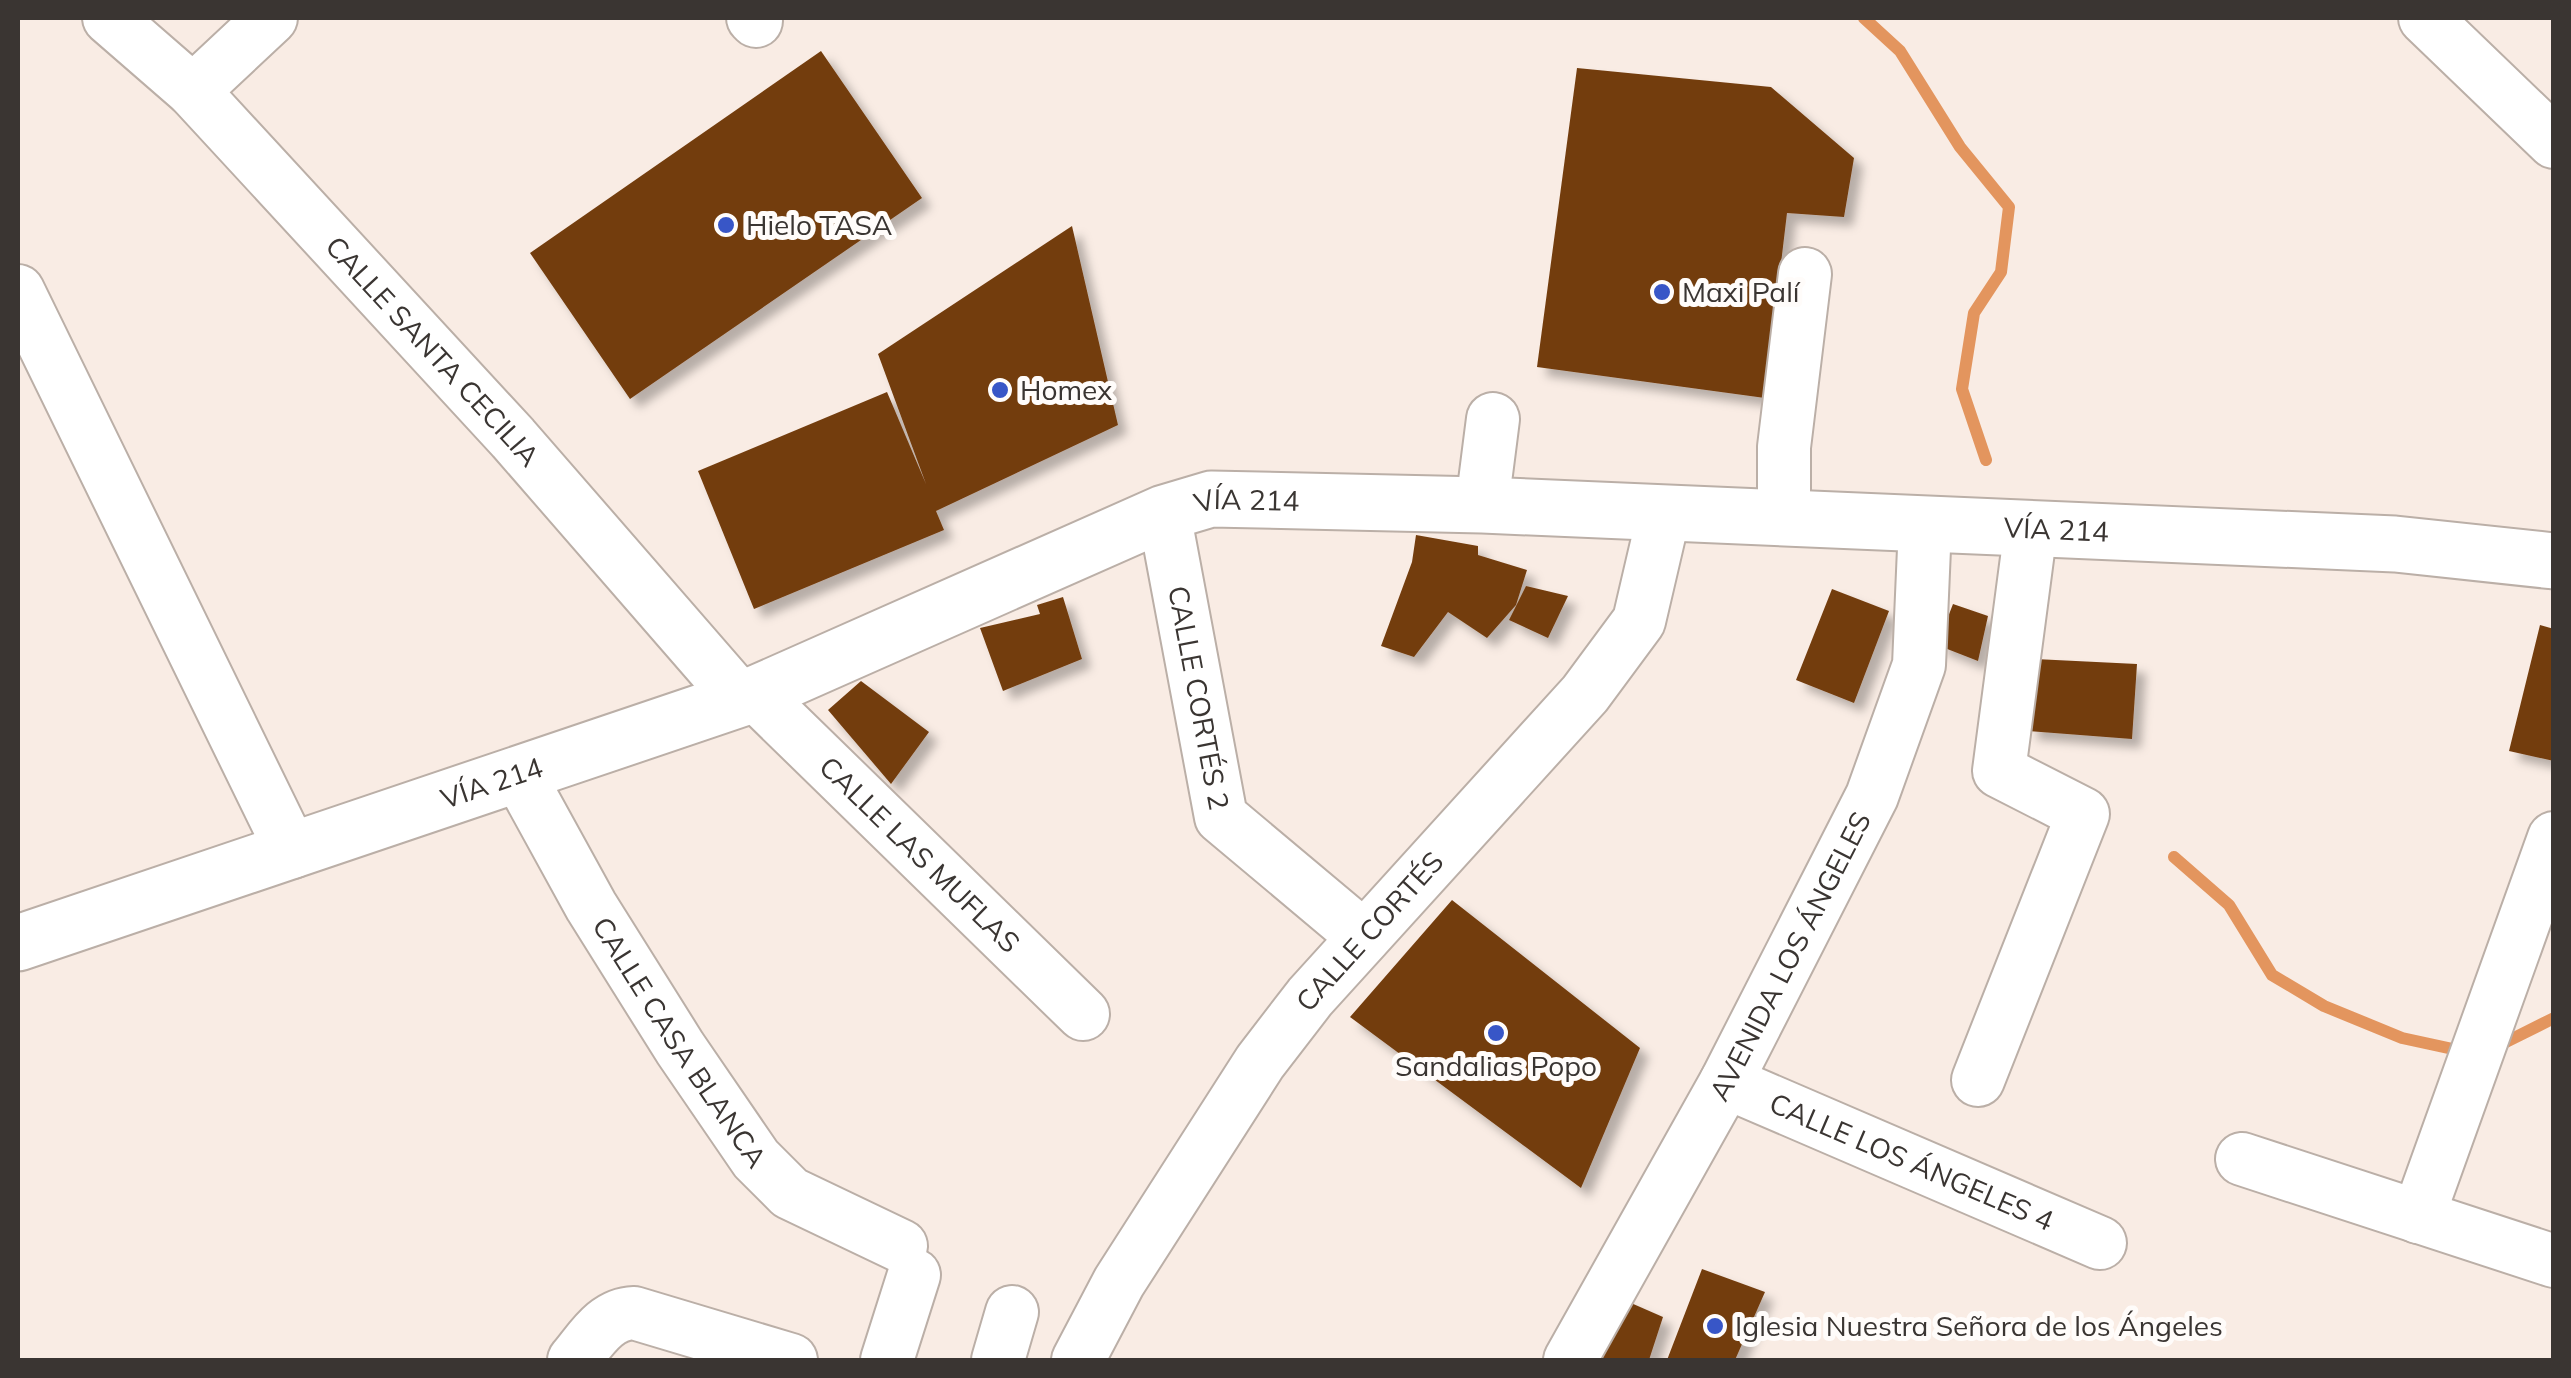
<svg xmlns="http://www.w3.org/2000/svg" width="2571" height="1378" font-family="Mulish,sans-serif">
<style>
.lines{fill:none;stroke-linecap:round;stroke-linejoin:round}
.stream{stroke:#e3955e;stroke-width:12}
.building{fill:#733d10;filter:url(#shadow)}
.minor-casing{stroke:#bbafa7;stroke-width:56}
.major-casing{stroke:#bbafa7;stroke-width:59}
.minor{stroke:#fff;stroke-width:52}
.major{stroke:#fff;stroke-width:55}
.poi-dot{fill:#3856c7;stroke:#fffcfa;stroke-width:4}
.labels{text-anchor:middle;stroke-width:10;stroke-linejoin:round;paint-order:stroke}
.poi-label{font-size:28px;fill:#3a3532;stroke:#fffcfa;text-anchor:start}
.street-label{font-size:28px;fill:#3a3532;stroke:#fffcfa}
</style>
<defs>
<filter id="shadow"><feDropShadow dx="9" dy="9" stdDeviation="5" flood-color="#0004"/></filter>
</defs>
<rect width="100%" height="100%" fill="#f9ece4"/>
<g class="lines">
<path class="stream" d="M1864 18 1900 51 1960 147 2009 207 2001 272 1974 313 1962 389 1986 460
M2174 857 2229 905 2272 975 2324 1006 2402 1038 2462 1051
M2502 1044 2554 1018"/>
</g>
<path class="building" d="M821 51 922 198 630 399 530 253Z
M1577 68 1771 87 1854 158 1844 217 1787 213 1765 398 1537 367Z
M1072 226 1118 425 936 511 944 530 754 609 698 471 887 392 926 484 878 354Z
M1416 535 1478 546V555L1527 570 1516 605 1487 638 1448 612 1414 657 1381 646 1412 562Z
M1526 586 1568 596 1548 638 1509 620Z
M1832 589 1889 611 1854 703 1796 680Z
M1063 597 1082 659 1003 691 980 628 1040 614 1037 605Z
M1953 604 1988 616 1978 661 1937 645Z
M2540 625 2554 629V761L2509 751Z
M2035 659 2137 664 2132 739 2028 731Z
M861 681 929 732 891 784 828 710Z
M1452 900 1640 1048 1581 1188 1350 1017Z
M1702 1269 1765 1292 1735 1360H1667Z
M1615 1296 1663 1317 1649 1360H1606L1589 1353Z"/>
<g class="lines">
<g class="minor-casing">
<g id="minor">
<path id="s1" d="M109 18 193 91 513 438 740 699"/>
<path d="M753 18 756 21"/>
<path d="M2425 18 2554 142"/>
<path d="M193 91 271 18"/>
<path d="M18 291 292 852"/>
<path d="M1482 505 1493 419"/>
<path id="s2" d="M1164 513 1221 817 1364 937"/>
<path d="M1784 517V447L1805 274"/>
<path id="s3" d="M755 694 1083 1014"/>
<path id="s4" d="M519 775 591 906 680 1048 756 1159 790 1193 901 1246"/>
<path d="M1978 1080 2083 814 1999 771 2031 528"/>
<path id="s5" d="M1726 1082 2100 1243"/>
<path d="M2242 1159 2554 1261"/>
<path d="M2418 1217 2554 838"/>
<path d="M574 1360C591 1340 605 1314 634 1313L791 1360"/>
<path d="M887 1360 914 1275"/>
<path d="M998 1360 1012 1312"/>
<path id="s6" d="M1078 1360 1119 1282 1260 1062 1310 997 1585 694 1639 621 1664 514"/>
<path id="s7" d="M1570 1360 1726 1082 1872 796 1919 665 1925 525"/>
</g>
</g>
<g class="major-casing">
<g id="major">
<path id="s8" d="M18 943 755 694 1164 513 1211 499 1482 505 2395 544 2554 561"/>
</g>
</g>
<use href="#minor" class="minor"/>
<use href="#major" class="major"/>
</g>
<g class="poi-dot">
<circle cx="726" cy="225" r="10"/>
<circle cx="1662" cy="292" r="10"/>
<circle cx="1000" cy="390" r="10"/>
<circle cx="1496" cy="1033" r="10"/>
<circle cx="1715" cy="1326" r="10"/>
</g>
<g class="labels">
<g class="poi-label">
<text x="746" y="235">Hielo TASA</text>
<text x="1682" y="302">Maxi Palí</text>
<text x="1020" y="400">Homex</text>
<text x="1496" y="1076" text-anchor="middle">Sandalias Popo</text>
<text x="1735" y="1336">Iglesia Nuestra Señora de los Ángeles</text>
</g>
<g class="street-label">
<text dy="10" stroke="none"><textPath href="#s1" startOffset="465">CALLE SANTA CECILIA</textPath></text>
<text dy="10" stroke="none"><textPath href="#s8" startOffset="1310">VÍA 214</textPath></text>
<text dy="10" stroke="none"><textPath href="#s8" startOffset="2120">VÍA 214</textPath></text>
<text dy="10" stroke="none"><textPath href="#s2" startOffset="188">CALLE CORTÉS 2</textPath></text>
<text dy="10" stroke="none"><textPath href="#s8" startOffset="500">VÍA 214</textPath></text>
<text dy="10" stroke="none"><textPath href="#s3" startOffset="230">CALLE LAS MUFLAS</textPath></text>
<text dy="10" stroke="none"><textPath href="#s6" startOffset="520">CALLE CORTÉS</textPath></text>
<text dy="10" stroke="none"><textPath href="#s7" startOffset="460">AVENIDA LOS ÁNGELES</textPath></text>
<text dy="10" stroke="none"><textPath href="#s4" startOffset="312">CALLE CASA BLANCA</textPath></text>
<text dy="10" stroke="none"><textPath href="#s5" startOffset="202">CALLE LOS ÁNGELES 4</textPath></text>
</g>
</g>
<rect width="2571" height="1378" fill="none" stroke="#3a3532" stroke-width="40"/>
</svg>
